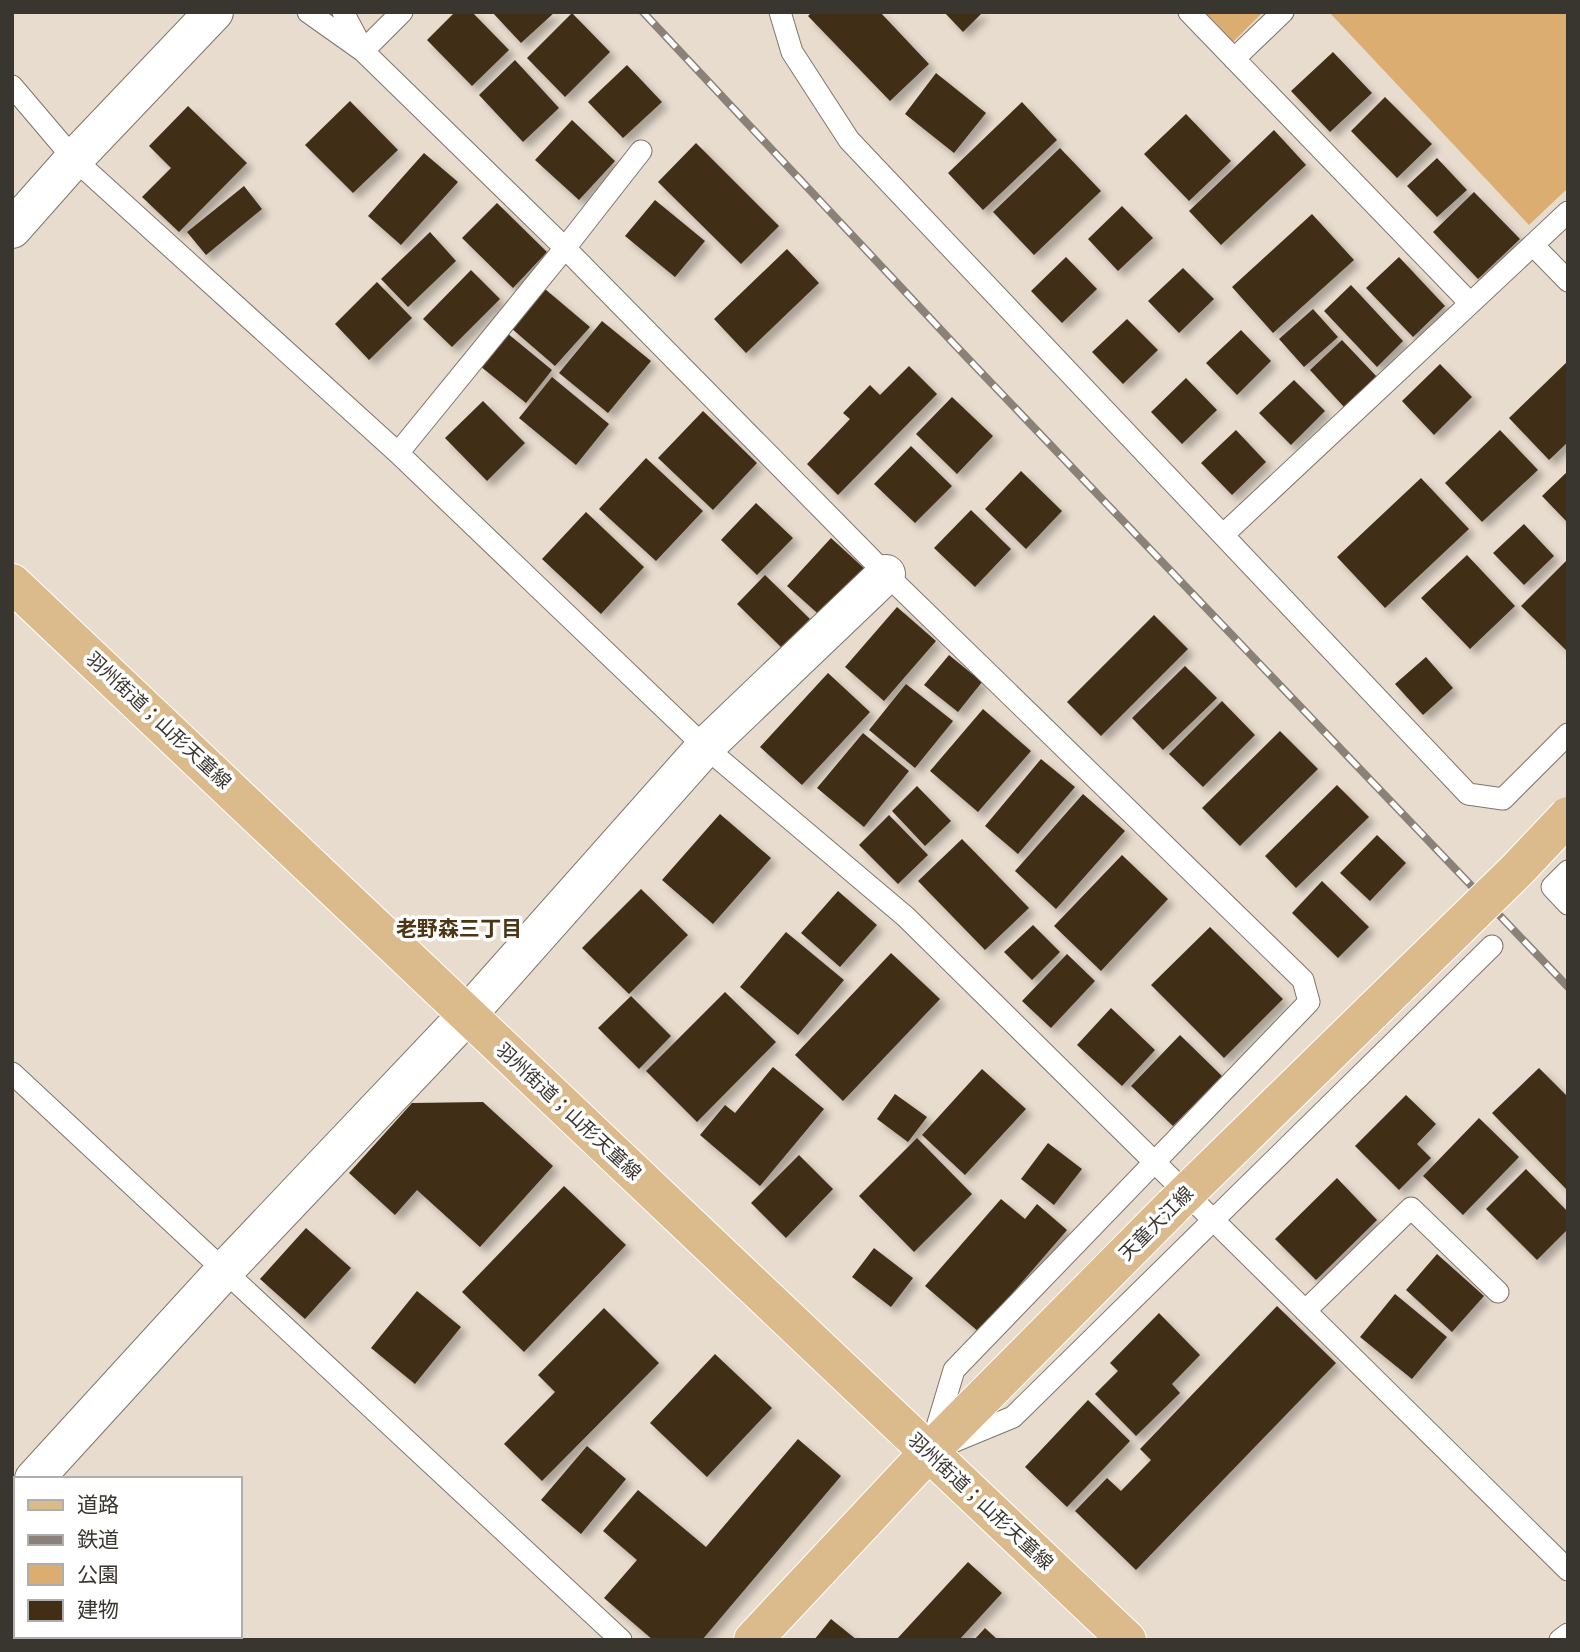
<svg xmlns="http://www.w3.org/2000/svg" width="1580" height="1652" font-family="Lato,'Noto Sans JP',sans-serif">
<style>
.green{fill:#dcad71}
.building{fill:#412e15;filter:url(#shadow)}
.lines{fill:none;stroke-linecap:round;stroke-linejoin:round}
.lane-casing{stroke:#807568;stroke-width:23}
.street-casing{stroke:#807568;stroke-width:40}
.primary-casing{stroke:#fff;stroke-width:40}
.lane{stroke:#fff;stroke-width:21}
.street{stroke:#fff;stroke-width:38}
.primary{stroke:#dbba8c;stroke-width:38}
.rail-casing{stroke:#8a8278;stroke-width:8}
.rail{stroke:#fff;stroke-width:5;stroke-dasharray:16;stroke-linecap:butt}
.primary-bridge-casing{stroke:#fff;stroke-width:40;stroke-linecap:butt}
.primary-bridge{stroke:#dbba8c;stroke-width:38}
.labels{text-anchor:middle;stroke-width:7;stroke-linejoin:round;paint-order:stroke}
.street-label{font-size:19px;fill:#39352f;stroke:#fff}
.neighbourhood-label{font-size:21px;font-weight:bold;fill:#4d3412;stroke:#fff}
</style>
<defs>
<filter id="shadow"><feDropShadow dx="6" dy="6" stdDeviation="3.5" flood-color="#0004"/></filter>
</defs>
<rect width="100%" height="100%" fill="#e8dcce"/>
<path class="green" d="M1205 12H1263L1233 42Z
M1329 12H1568V188L1529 225Z"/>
<path class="building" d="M455 12H472L509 50 472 86 427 40Z
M492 12H555L521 43Z
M812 12H880L929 64 890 101 808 16Z
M944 12H983L963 32Z
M572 13 610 52 565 97 527 58Z
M1333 52 1372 93 1330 132 1291 91Z
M515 60 559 108 523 142 479 95Z
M627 65 662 102 623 138 588 102Z
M936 73 986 113 954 153 905 114Z
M1385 97 1432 144 1397 178 1351 131Z
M350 101 398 150 353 193 305 145Z
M1022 102 1057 140 983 210 948 173Z
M188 106 247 163 179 232 142 197 171 168 149 146Z
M1186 114 1231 161 1189 201 1144 154Z
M572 120 615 161 579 200 535 160Z
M1274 130 1306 165 1221 245 1189 211Z
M696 143 779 226 741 264 658 182Z
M1060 148 1101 191 1034 255 993 212Z
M424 153 458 182 401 245 368 216Z
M1437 158 1467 190 1437 217 1407 186Z
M244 186 262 209 206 255 187 232Z
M1474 192 1520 239 1478 279 1433 232Z
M655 200 705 241 675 277 625 236Z
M497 203 547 252 513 288 462 238Z
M1122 206 1153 238 1118 271 1088 239Z
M1312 214 1354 260 1273 333 1232 287Z
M430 232 456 261 408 307 381 279Z
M787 249 819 283 746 353 714 319Z
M1066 257 1097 289 1062 323 1031 291Z
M1399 257 1445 306 1413 337 1366 288Z
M1183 268 1214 299 1179 333 1148 301Z
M471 270 500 299 452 347 423 319Z
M377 282 412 318 369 360 335 324Z
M1351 285 1403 341 1377 367 1324 311Z
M545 289 590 327 555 366 511 328Z
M1313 309 1338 337 1304 367 1279 339Z
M1127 319 1158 350 1123 384 1092 352Z
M602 321 651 361 608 413 559 373Z
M1241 330 1271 361 1237 395 1206 363Z
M507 333 552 370 526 403 480 366Z
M1342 340 1377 377 1344 407 1310 370Z
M1568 361V442L1549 460 1509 418Z
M1440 364 1472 397 1434 435 1402 401Z
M909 366 937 394 838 495 807 464 850 419 843 413 870 385 880 395Z
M552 377 609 424 576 465 519 418Z
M1186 378 1217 410 1182 444 1151 412Z
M1294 380 1325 411 1291 445 1259 413Z
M952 397 993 436 957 474 916 434Z
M483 401 525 443 487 481 445 438Z
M703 411 757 463 713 510 658 458Z
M1236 430 1266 462 1232 495 1201 463Z
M1500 430 1538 470 1482 522 1445 483Z
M911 446 952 486 915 523 874 484Z
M646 458 703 511 656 561 599 509Z
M1021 471 1062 511 1026 549 985 509Z
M1568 471V523L1542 496Z
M1421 478 1469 529 1385 608 1337 557Z
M756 503 793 538 757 575 721 540Z
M971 510 1011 549 975 587 934 548Z
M586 512 644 567 601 614 542 559Z
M1524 524 1554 556 1524 585 1493 553Z
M831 538 867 571 824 619 787 586Z
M1467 555 1515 606 1470 649 1421 598Z
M1568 559V652L1521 606Z
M765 575 810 619 781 647 737 604Z
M897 607 936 641 884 701 845 667Z
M1154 615 1188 649 1101 736 1067 702Z
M949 655 982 682 958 712 924 685Z
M1426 657 1453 688 1423 715 1395 684Z
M1185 666 1217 698 1163 750 1132 718Z
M828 673 870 712 802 785 760 747Z
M906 684 953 721 915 768 869 730Z
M1222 701 1255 735 1203 787 1169 754Z
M983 709 1031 751 978 812 930 771Z
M1280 731 1318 769 1240 846 1202 808Z
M863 733 909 771 864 827 817 788Z
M1041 759 1075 787 1018 854 985 826Z
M1337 785 1369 817 1296 888 1265 856Z
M917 786 951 821 925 846 892 811Z
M1083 794 1125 831 1056 909 1015 871Z
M720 814 771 858 713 924 662 880Z
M889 815 928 855 898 884 859 845Z
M1377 835 1406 863 1370 901 1340 873Z
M962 839 1029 908 985 950 918 881Z
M1122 855 1168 899 1101 971 1054 926Z
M1322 881 1369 927 1338 958 1292 913Z
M641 889 688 935 629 994 582 948Z
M838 891 877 925 840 967 801 933Z
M1033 925 1060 952 1032 980 1004 952Z
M1210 927 1283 999 1224 1058 1151 985Z
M786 932 844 980 798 1035 740 987Z
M891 953 940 999 843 1101 795 1055Z
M1067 954 1095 981 1051 1028 1022 1001Z
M725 992 776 1042 697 1122 646 1071Z
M631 996 671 1036 639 1069 598 1028Z
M1111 1008 1155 1050 1122 1086 1077 1045Z
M1180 1035 1222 1076 1173 1126 1131 1086Z
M773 1067 824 1109 760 1186 700 1135 725 1105 735 1113Z
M1539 1068 1568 1097V1191L1492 1113Z
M982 1069 1026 1109 965 1175 922 1135Z
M895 1094 927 1117 908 1142 877 1119Z
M1406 1095 1436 1124 1417 1144 1431 1158 1399 1190 1355 1146Z
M483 1102 553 1166 480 1247 417 1190 395 1215 349 1173 412 1103Z
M1479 1118 1519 1157 1463 1215 1423 1176Z
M917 1138 972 1194 914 1252 859 1196Z
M1048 1143 1082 1169 1054 1205 1021 1179Z
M799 1155 833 1189 786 1238 751 1203Z
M1526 1169 1568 1212V1229L1537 1260 1486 1209Z
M1337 1178 1377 1220 1316 1280 1275 1239Z
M564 1186 626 1245 524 1352 462 1292Z
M1001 1199 1025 1219 1037 1204 1067 1230 979 1332 925 1286Z
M306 1228 351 1268 305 1319 260 1279Z
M874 1248 913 1278 891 1307 852 1277Z
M1437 1254 1484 1296 1452 1332 1406 1290Z
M417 1291 461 1327 415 1384 371 1348Z
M1395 1294 1447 1337 1412 1379 1360 1337Z
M1277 1306 1336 1363 1136 1570 1075 1511 1107 1478 1121 1491 1151 1460 1140 1449Z
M604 1308 659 1363 542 1481 504 1444 555 1392 538 1375Z
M1159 1313 1200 1355 1172 1384 1180 1393 1136 1436 1095 1394 1118 1371 1110 1363Z
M715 1354 772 1408 707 1477 650 1423Z
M1088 1400 1130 1441 1067 1507 1025 1467Z
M798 1439 841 1476 702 1640H653L604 1598 637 1560 603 1531 638 1490 706 1547Z
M587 1446 626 1479 581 1534 541 1500Z
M968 1562 1002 1593 959 1640H896Z
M831 1619 857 1640H814Z
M985 1628 998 1640H974Z"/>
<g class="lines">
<g class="lane-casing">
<path id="lane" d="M308 12 363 51 565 248 886 574 1303 980 1309 1002 954 1370 933 1440
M343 12 361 46
M780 12 792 52 849 140 1468 794 1503 799 1568 734
M1189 12 1470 303
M363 51 402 12
M1234 59 1283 12
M12 86 74 159 398 453 705 747 906 917 1568 1570
M1533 245 1568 281
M398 453 565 248 641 151
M1224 534 1568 212
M1568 871 1552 887 1568 904
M12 1073 621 1640
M1305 1311 1411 1208 1498 1292
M950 1443 1013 1417 1492 946
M1560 1640 1568 1634"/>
</g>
<g class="street-casing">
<path id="street" d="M12 229 74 159 214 12
M34 1479 225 1270 467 1015 705 747 886 574
M12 1603 16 1606
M46 1636 50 1640"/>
</g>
<g class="primary-casing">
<path id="primary" d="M12 583 1127 1640
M753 1640 929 1452 1173 1206"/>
</g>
<use href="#lane" class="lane"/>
<use href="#street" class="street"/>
<use href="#primary" class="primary"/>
<g class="rail-casing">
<path id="rail" d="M643 12 956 346 1568 987"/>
</g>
<use href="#rail" class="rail"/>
<g class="primary-bridge-casing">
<path id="primary-bridge" d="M1173 1206 1518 869 1568 816"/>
</g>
<use href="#primary-bridge" class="primary-bridge"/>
</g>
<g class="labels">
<g class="street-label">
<text transform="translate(159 720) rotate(43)" y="7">羽州街道；山形天童線</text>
<text transform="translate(569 1111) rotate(43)" y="7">羽州街道；山形天童線</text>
<text transform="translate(1156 1223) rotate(-45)" y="7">天童大江線</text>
<text transform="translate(981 1501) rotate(43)" y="7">羽州街道；山形天童線</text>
</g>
<g class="neighbourhood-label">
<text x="459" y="936">老野森三丁目</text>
</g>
</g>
<rect width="1580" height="1652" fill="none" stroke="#39352f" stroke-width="28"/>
<rect x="14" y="1477" width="228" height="161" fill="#ffffff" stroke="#b0aeac" stroke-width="2"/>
<rect x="28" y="1500" width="35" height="10" fill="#dbba8c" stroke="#b0aeac" stroke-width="2"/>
<text x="77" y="1512" font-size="21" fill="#39352f">道路</text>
<rect x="28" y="1535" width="35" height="10" fill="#8a8278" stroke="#b0aeac" stroke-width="2"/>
<text x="77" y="1547" font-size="21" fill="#39352f">鉄道</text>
<rect x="28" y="1564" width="35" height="21" fill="#dcad71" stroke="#b0aeac" stroke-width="2"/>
<text x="77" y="1582" font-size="21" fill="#39352f">公園</text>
<rect x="28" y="1600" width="35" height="21" fill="#412e15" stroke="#b0aeac" stroke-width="2"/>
<text x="77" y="1617" font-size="21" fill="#39352f">建物</text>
</svg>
